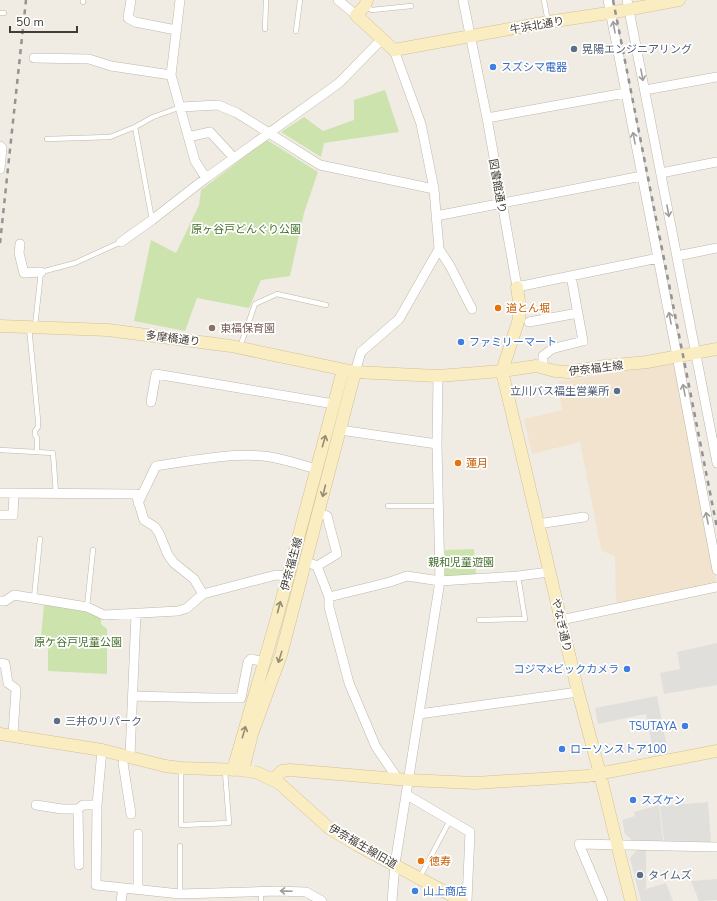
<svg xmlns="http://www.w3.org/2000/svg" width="717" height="901" font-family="'Nunito Sans','Noto Sans JP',sans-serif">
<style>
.commercial{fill:#f2e3ce}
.green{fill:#cce3ad}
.parking{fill:#e1dfdc}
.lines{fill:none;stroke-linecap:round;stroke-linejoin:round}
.lane-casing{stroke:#beb7a9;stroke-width:5.5}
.street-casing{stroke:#beb7a9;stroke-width:10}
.secondary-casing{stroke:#d2c197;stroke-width:13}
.lane{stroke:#fff;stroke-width:4.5}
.street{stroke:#fff;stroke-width:9}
.secondary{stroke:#fbedc2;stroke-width:12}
.rail{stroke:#939393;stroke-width:2.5;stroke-dasharray:5 5;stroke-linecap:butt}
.oneway{stroke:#a09e9a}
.oneway2{stroke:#958c74}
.service-dot{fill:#5c6f8a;stroke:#fff;stroke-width:1.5}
.shop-dot{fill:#3f7fe0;stroke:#fff;stroke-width:1.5}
.food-dot{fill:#e8710a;stroke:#fff;stroke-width:1.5}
.education-dot{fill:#8d6e63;stroke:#fff;stroke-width:1.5}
.labels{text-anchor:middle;stroke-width:3.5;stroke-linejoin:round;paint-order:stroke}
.street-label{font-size:11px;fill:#423c34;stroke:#fff}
.service-label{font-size:11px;fill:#4e5e75;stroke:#fff;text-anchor:start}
.shop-label{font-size:11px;fill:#366cbe;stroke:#fff;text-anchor:start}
.park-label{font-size:11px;fill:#46702b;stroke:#fff}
.food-label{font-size:11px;fill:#c56008;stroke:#fff;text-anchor:start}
.education-label{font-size:11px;fill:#785e54;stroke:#fff;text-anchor:start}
</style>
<rect width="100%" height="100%" fill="#f1ece3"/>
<path class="commercial" d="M674 363 717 584 616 603 615 556 602 551 601 549 580 442 532 454 524 419 562 410 557 382Z"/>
<path class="green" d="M385 90 399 132 324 143 321 157 281 132 304 117 323 131 354 120V100Z
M267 140 318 172 304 213 290 276 261 280 249 308 197 298 185 331 134 321 151 240 176 253 199 205 201 190Z
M474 549 476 575 445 576V550Z
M44 605 91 612 101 617V624L107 629V674L48 671V648L41 637Z"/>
<path class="parking" d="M717 643V685L664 694 660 673 680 669 677 652Z
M657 696 668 752 654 755 646 714 598 724 595 708Z
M708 802 711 842 664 841 660 806Z
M659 805 663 841H633L625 834 622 820 635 816 634 812Z
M637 850H646V889L666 883 673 901H641L630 858Z
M717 879V900L699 901 691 881Z"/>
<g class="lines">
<g class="lane-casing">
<path id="lane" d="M544 0 548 22
M83 2V0
M366 7 372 10 411 6
M0 13H4
M265 29 266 0
M296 31 300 0
M135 127 152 220
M47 139 110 137 135 127 153 117 181 107
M35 326 41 272 75 263 121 242
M29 327 38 420V427L35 431V435L37 438V452
M240 347 255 304 277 294 326 305
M1 450 53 453 56 494
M388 506H439
M34 598 40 539
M87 607 93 550
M479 620 525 619 518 576
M181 768V825L229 823 225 771
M420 877 450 820
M180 894V846
M261 901V891"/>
</g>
<g class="street-casing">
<path id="street" d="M131 0 128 18 135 22 176 30
M180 0 171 75 195 161 206 178
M338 0 356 15
M463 0 487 118 517 287 658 258
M608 0 677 356 717 570
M627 0 717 463
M394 50 421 124 434 189 439 249 450 266 472 309
M34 58 89 59 111 66 171 75
M645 90 717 77
M181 107 218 105 237 113 320 165 434 189
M487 118 625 93
M188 137 210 132 234 158
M0 146 2 148 0 169
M661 173 717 162
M436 216 642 176
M121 242 152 220 206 178 339 83 382 39
M20 244 19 253 24 273 41 272
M677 256 717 248
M529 322 578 313
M543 368V356L552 349 559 347 583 341 571 276
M355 372 361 352 399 319 439 249
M151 402 156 374 334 404
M340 430 437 444
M0 493 136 494 144 520 155 527 159 533 168 555 174 563 194 579 203 594
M138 503 156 466C191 461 227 453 263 456 281 458 299 464 316 469
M0 515H13L14 493
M538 524 584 517
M312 564 317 566 337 554 327 516 318 513
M317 566 329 597V607L349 683 376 747 398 779
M329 597 390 582 407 576 440 581 518 576 549 572
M0 601H5L14 595 87 607 104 615 178 611 187 608 203 594 276 575 288 576
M561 620 717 587
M0 663 5 664 8 683 16 689 13 735
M133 696 213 698H241L248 662 251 659 264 662
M419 714 578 692
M102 750 97 805 96 885 180 894 277 891 306 892 322 901
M125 755 123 763 131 814
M130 756 136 614
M407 795 470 832 467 901
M36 805 62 809H78
M138 834V889
M79 865 78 809 83 805H97
M121 901 123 888
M392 901 395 864 440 581 437 444 438 376
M603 901 579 844 717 847"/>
</g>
<g class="secondary-casing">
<path id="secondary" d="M367 0 365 6 356 15 394 50 548 22 615 12 679 0
M517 287 519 301V319L502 371 578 692 600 774 631 901
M0 326 108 330 231 346 355 372 438 376 502 371 536 366 555 371 568 372 605 366 647 362 717 349
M0 734 102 750 165 766 181 768 243 770 258 773 279 783 329 828 357 845 462 901
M233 770 276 621 343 370
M243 770 252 734 281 655 355 372
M273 779 282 771 290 770 409 780 475 783 587 776 717 751"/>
</g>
<use href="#lane" class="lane"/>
<use href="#street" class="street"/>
<use href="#secondary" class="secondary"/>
<path class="rail" d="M613 0 717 528
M0 243 26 0"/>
</g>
<defs><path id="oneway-shaft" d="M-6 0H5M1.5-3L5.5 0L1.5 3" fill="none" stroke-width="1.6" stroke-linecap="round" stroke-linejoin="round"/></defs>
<g class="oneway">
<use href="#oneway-shaft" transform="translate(614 27) rotate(-100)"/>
<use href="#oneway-shaft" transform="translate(642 75) rotate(79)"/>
<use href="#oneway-shaft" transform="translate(634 138) rotate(-101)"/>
<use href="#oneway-shaft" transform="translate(668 211) rotate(80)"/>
<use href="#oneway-shaft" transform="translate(670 318) rotate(-101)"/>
<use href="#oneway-shaft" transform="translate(684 390) rotate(-101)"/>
<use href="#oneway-shaft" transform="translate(707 518) rotate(-101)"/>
<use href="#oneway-shaft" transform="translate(286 891) rotate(-178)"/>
</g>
<g class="oneway2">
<use href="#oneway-shaft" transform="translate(324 441) rotate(-74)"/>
<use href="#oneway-shaft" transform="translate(324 491) rotate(104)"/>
<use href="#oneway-shaft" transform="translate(279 607) rotate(-75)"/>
<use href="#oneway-shaft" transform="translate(280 657) rotate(108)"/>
<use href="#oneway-shaft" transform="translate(244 732) rotate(-74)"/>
</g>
<g class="service-dot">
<circle cx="574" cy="49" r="4"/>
<circle cx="617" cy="391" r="4"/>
<circle cx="57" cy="721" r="4"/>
<circle cx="640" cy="875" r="4"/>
</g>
<g class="shop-dot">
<circle cx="493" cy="67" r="4"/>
<circle cx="461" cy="342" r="4"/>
<circle cx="627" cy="669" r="4"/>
<circle cx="685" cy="726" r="4"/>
<circle cx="562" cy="749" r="4"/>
<circle cx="633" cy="800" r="4"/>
<circle cx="415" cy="891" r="4"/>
</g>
<g class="food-dot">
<circle cx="498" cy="308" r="4"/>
<circle cx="458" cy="463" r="4"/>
<circle cx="421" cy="861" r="4"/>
</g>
<circle class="education-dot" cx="212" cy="328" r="4"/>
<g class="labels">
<g class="street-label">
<text transform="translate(537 25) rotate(-10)" y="4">牛浜北通り</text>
<text transform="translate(498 186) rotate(80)" y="4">図書館通り</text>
<text transform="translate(173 338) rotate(7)" y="4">多摩橋通り</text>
<text transform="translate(596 368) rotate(-7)" y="4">伊奈福生線</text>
<text transform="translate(291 564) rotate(-75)" y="4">伊奈福生線</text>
<text transform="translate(562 625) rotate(77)" y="4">やなぎ通り</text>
<text transform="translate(363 846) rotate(30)" y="4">伊奈福生線旧道</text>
</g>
<g class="service-label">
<text x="582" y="53">晃陽エンジニアリング</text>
<text x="609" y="395" text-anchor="end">立川バス福生営業所</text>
<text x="65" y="725">三井のリパーク</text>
<text x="648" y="879">タイムズ</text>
</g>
<g class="shop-label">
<text x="501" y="71">スズシマ電器</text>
<text x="469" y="346">ファミリーマート</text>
<text x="619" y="673" text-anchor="end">コジマ×ビックカメラ</text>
<text x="677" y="730" text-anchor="end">TSUTAYA</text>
<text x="570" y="753">ローソンストア100</text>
<text x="641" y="804">スズケン</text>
<text x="423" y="895">山上商店</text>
</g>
<g class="park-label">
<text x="246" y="233">原ヶ谷戸どんぐり公園</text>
<text x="461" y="566">親和児童遊園</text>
<text x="78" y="646">原ケ谷戸児童公園</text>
</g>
<g class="food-label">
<text x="506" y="312">道とん堀</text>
<text x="466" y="467">蓮月</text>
<text x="429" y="865">徳寿</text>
</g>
<g class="education-label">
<text x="220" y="332">東福保育園</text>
</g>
</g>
<path d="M10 26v6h67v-6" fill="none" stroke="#423c34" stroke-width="2"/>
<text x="16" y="26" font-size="12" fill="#423c34" stroke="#ffffff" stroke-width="3" paint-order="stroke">50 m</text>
</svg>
